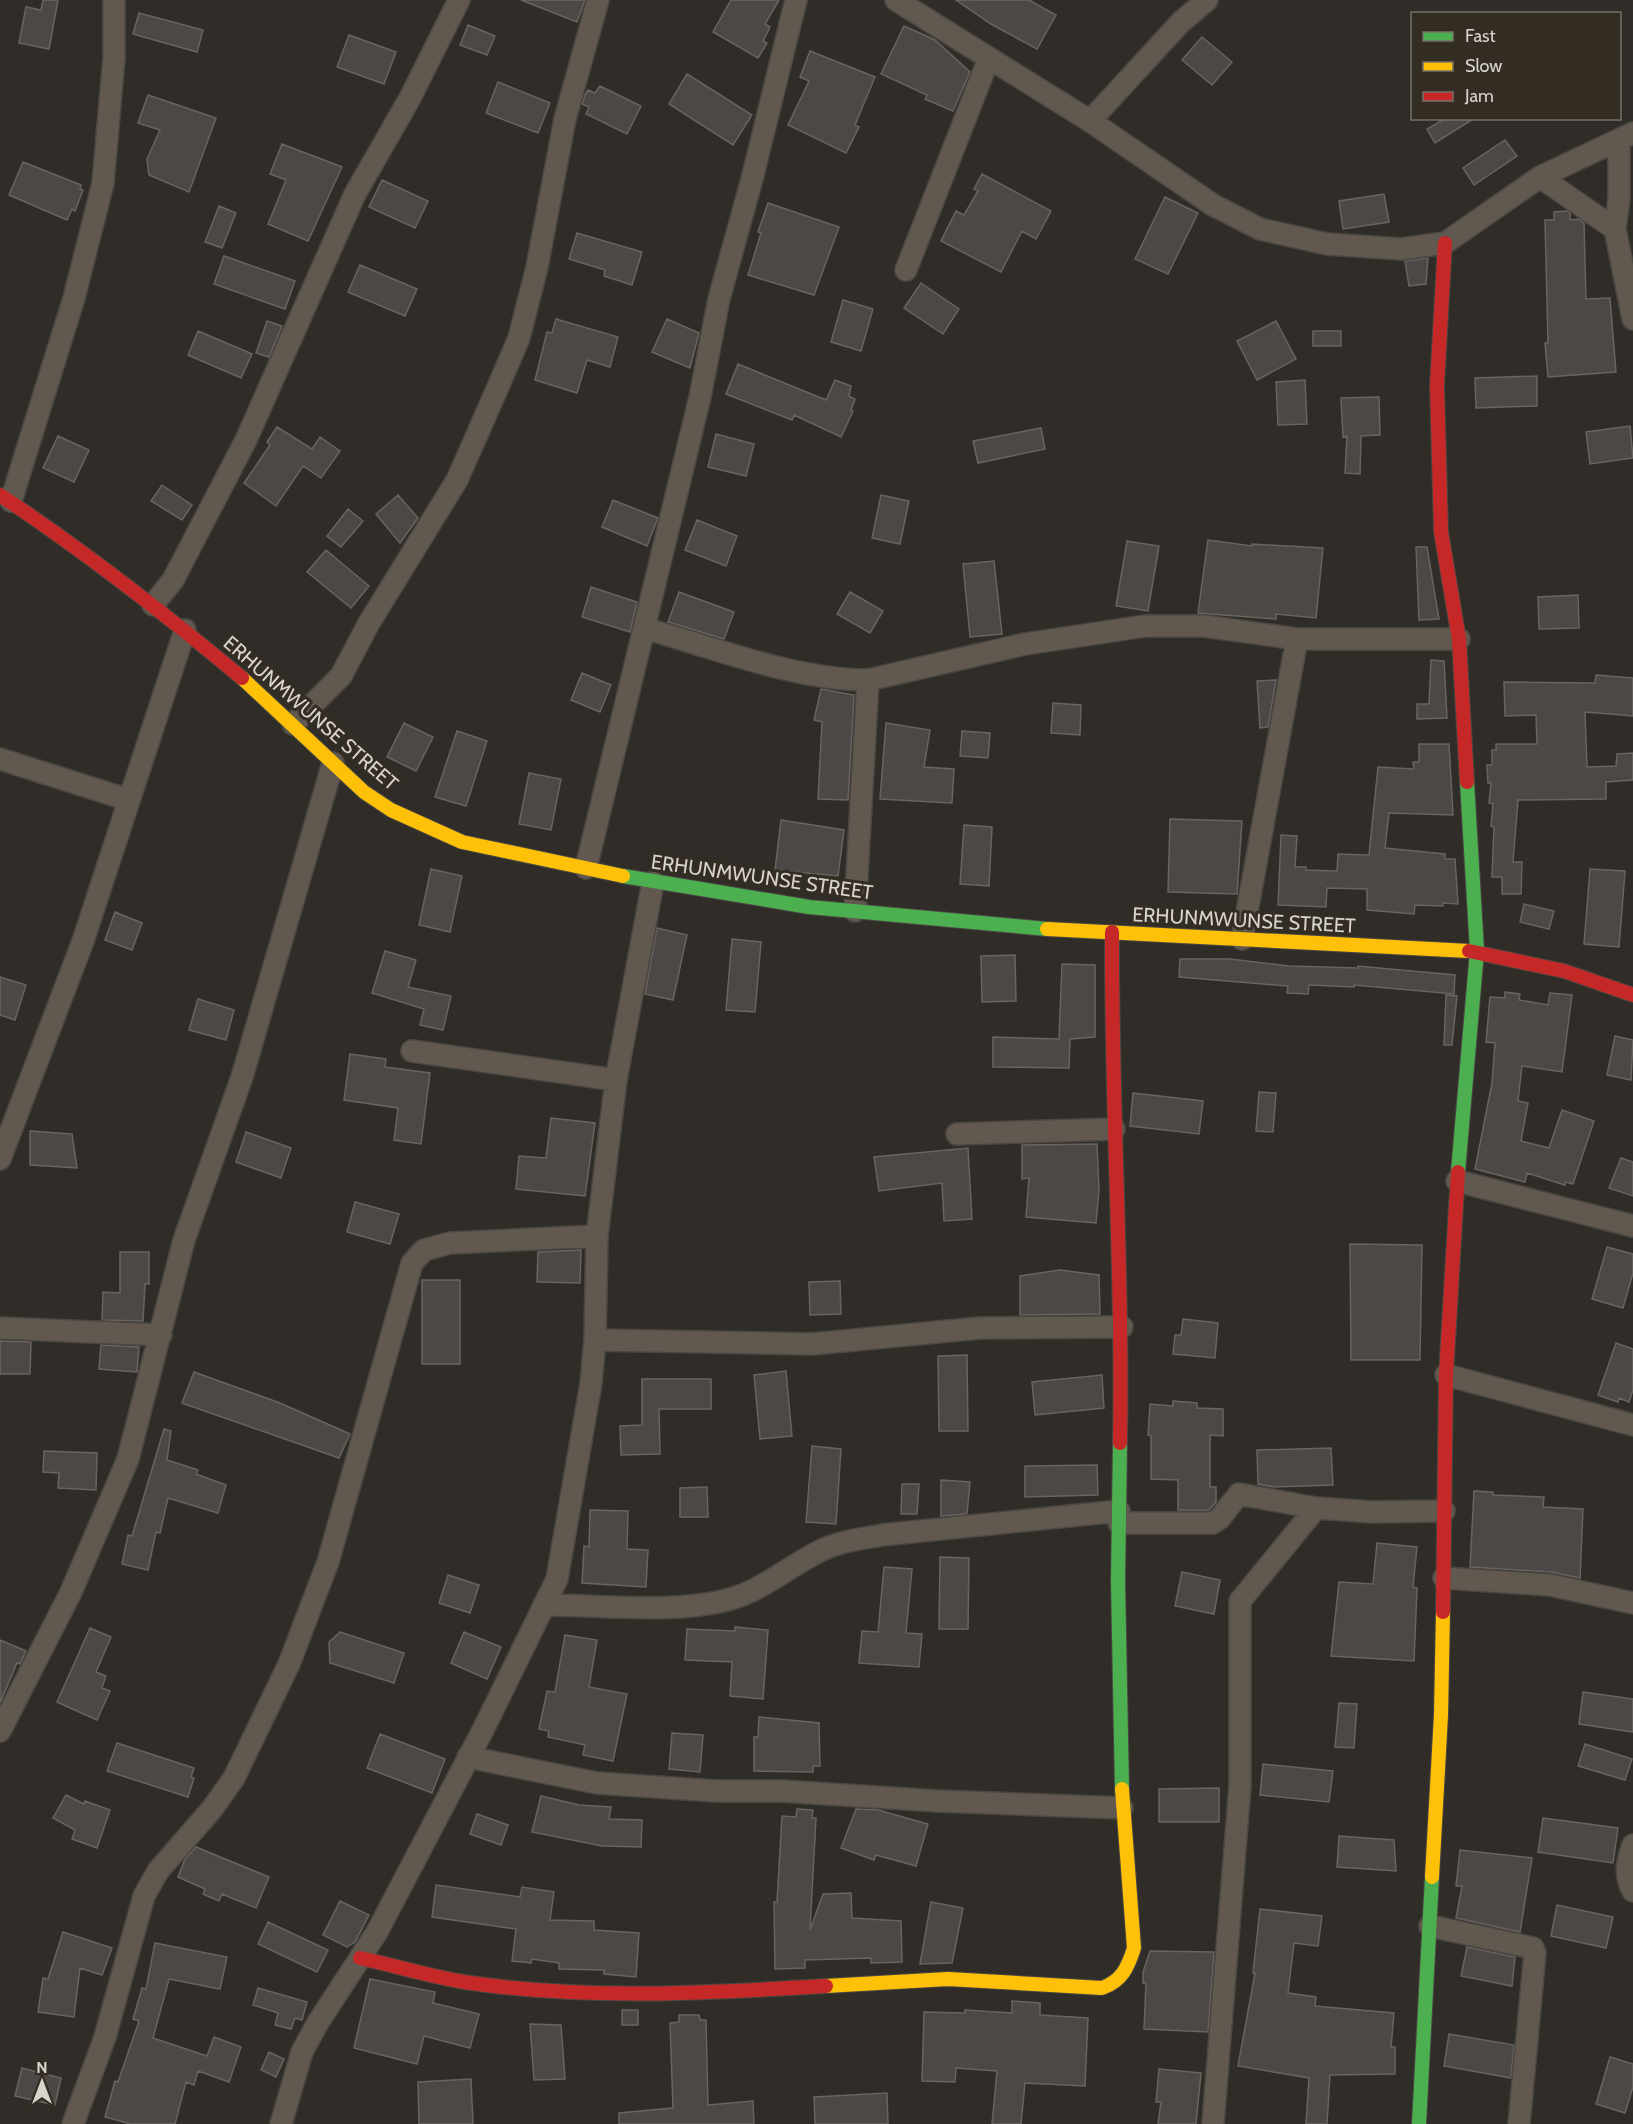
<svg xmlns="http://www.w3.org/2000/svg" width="1633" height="2124" font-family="Cabin,sans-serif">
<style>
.building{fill:#4d4845;stroke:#686460;stroke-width:1.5}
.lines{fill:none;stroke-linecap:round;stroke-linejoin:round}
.street-casing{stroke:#4a4742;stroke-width:24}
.fast-casing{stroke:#4a4742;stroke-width:16}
.slow-casing{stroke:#4a4742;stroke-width:16}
.jam-casing{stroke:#4a4742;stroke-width:16}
.street{stroke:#61594f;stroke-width:21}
.fast{stroke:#4caf50;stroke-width:14}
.slow{stroke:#ffc107;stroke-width:14}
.jam{stroke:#c62828;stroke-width:14}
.labels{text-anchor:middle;stroke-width:6;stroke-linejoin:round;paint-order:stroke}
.street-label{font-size:20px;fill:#d8d4cd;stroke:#342d23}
</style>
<rect width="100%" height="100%" fill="#302c27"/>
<path class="building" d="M43 0H58L49 49 19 43 26 7 41 10Z
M521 0H585L577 22Z
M731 0H779L765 24 770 27 763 41 767 43 758 58 713 32Z
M956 0H1029L1056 15 1037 49 991 24Z
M139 13 203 30 197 52 133 34Z
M468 25 495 36 487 55 460 45Z
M904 26 935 40 970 72 953 111 925 99 927 95 881 74Z
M349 35 396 52 384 84 337 67Z
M1202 37 1232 62 1212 85 1182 60Z
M810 51 875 77 855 125 859 127 846 153 788 125 809 81 800 77Z
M687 74 752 115 733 145 669 104Z
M498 82 550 103 538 133 486 113Z
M600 86 641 106 627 134 586 114 589 107 582 104 585 95 588 90 595 93Z
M148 95 216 118 189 192 149 175 147 159 160 130 138 123Z
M1446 118H1475L1435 143 1427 129Z
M1505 140 1517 156 1474 185 1463 168Z
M282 144 342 167 308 241 268 224 286 180 270 174Z
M23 162 81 185 80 189 83 190 75 211 72 209 67 220 9 195Z
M982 174 1051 211 1036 239 1022 231 1001 272 941 241 956 211 964 215 978 191 974 189Z
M382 180 428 201 415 228 369 207Z
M1384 194 1389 222 1343 229 1339 201Z
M1165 197 1198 213 1168 274 1135 259Z
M768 203 839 227 814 295 748 275 761 233 758 232Z
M219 206 236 213 222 248 205 242Z
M1567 211 1570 213V220L1579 219 1584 223 1586 299 1610 298 1616 372 1548 377 1545 343H1548L1545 220H1554V212Z
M577 233 642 252 632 285 604 276 605 270 569 259Z
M224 256 295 281 285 309 214 284Z
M1428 258 1426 284 1409 286 1405 261Z
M360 265 417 289 405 316 348 292Z
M921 283 959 309 943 334 904 308Z
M843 300 873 309 861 351 831 342Z
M556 319 618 337 610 367 587 360 577 393 535 380 547 332 552 333Z
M667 319 699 333 690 368 652 352Z
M267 321 282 326 269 357 256 353Z
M1276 321 1296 359 1257 380 1237 341Z
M198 331 252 354 241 378 188 355Z
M1313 331H1341V346H1313Z
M738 364 826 400 835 380 851 386 849 396 855 399 851 410 853 411 841 437 794 415 792 420 726 394Z
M1537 376V406L1476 408 1475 378Z
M1305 380 1307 424 1278 425 1276 382Z
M1379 397 1380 435 1361 436 1360 474 1345 473 1347 436 1343 437 1341 398Z
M1630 426 1633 458 1590 464 1586 432Z
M277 427 312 449 320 437 340 451 321 478 303 466 276 506 244 483 270 445 267 442Z
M1041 428 1045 449 978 463 973 441Z
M716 434 754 444 746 476 708 467Z
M58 436 89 450 74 482 43 468Z
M162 485 192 505 182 520 151 501Z
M398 495 418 518 400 543 376 514Z
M881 495 909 501 900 544 872 538Z
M613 500 658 518 647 546 602 527Z
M348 509 363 521 341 547 327 536Z
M697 520 737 536 726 566 685 550Z
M1208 540 1252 546V544L1323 548 1316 618 1276 614V619L1198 613Z
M1127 541 1159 546 1148 611 1116 606Z
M1416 547H1427L1439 619 1419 620Z
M326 550 369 586 351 608 307 572Z
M994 561 1002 634 970 637 963 564Z
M591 587 637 602 630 632 582 617Z
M679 592 734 612 724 639 668 622Z
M850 592 883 611 870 633 837 614Z
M1578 595 1579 628 1539 629 1538 597Z
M1431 660 1444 661 1447 718 1417 719V704H1429Z
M582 673 611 685 600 712 571 700Z
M1596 675 1633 678V716L1585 712 1587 767 1616 766 1617 754 1633 753V780L1606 782V799L1518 800 1513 862H1522L1521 894H1502V877H1492L1494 827 1491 826 1493 804 1489 803 1491 783H1488L1487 765H1492V750H1496V744H1537L1536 715 1505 716 1504 682 1595 683Z
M1276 680 1268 727 1260 728 1257 681Z
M821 689 854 695 848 800 818 799 822 722 814 720Z
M1053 703 1081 705 1080 735 1051 733Z
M404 723 433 737 416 771 387 757Z
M886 723 930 730 924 767 954 769 952 803 880 799Z
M457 731 487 741 466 806 435 797Z
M962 731 990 733 988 758 960 756Z
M1419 744H1449L1453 815 1389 813 1385 848 1445 854V859H1455L1458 904 1443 903V906L1415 905 1414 914 1367 910V889L1327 888 1326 907 1278 905 1281 835 1297 836 1295 867H1306V870L1337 871 1338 854 1369 855 1378 767 1414 769 1413 762H1419Z
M529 773 561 779 551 830 519 824Z
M1170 819 1242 821 1237 894 1168 892Z
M781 820 844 830 838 876 775 870Z
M964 825 992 827 989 886 960 884Z
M431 869 462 876 450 932 419 925Z
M1590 869 1625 871 1619 947 1584 944Z
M1524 904 1554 911 1549 929 1520 922Z
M115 912 142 923 132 950 105 940Z
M657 928 687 935 673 1000 645 994Z
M732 939 761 942 755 1012 726 1010Z
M385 951 416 960 408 987 451 996 443 1030 420 1025 424 1009 372 993Z
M1015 955 1016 1001 982 1002 981 956Z
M1180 959H1230L1289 966 1358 968V966L1455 975 1454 994 1354 985V987L1309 985 1308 994 1287 993 1288 986 1179 977Z
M1062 964 1095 965V1037L1070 1039 1069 1068 993 1067V1037L1059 1039Z
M0 977 26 985 15 1020 0 1015Z
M1505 992 1520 994 1519 1000 1548 1005 1550 993 1572 995 1562 1072 1522 1066 1518 1101 1528 1103 1521 1141 1549 1148 1562 1110 1594 1121 1573 1184 1566 1182 1565 1185 1527 1173 1525 1182 1475 1169 1492 1083 1495 1043 1486 1042 1490 997 1505 998Z
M1446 995 1457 996 1452 1045H1444Z
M198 999 234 1010 226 1040 189 1030Z
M1615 1036 1633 1040 1631 1080 1607 1075Z
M350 1054 386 1059 385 1067 430 1073 421 1144 394 1140 398 1108 344 1100Z
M1259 1092 1276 1093 1273 1132 1256 1131Z
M1133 1093 1203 1101 1199 1134 1130 1126Z
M551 1118 595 1123 585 1196 516 1189 519 1156 546 1158Z
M30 1131 72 1134 77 1168 30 1165Z
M246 1132 291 1148 281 1178 236 1162Z
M1097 1144 1099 1190 1096 1223 1026 1217 1029 1178 1022 1179V1145Z
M968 1148 972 1219 944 1221 942 1183 879 1191 874 1157Z
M1621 1158 1633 1162V1196L1609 1188Z
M355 1202 399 1214 390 1244 347 1232Z
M1350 1244 1422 1245 1420 1360H1351Z
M1607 1247 1633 1254V1273L1623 1308 1592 1299Z
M581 1250 580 1283 537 1282 538 1252Z
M120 1252H149V1284H145L143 1321 102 1320 103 1292 120 1293Z
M1060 1270 1099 1275 1100 1314 1020 1315V1276Z
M422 1280H460V1364H422Z
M840 1281 841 1314 810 1315 809 1282Z
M1183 1319 1218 1323 1215 1358 1173 1354 1175 1335H1181Z
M0 1341 31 1342 30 1374H0Z
M1616 1343 1633 1349V1390L1629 1402 1619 1398 1618 1402 1598 1395Z
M101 1345 139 1347 137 1372 99 1369Z
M967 1355 968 1431H939L938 1356Z
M786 1371 792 1436 760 1439 754 1375Z
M194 1372 280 1403 350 1434 339 1458 182 1403Z
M1102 1375 1104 1408 1035 1415 1032 1382Z
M642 1379H711V1409H659L660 1454 621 1455 620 1426 642 1425Z
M1173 1401 1197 1403V1408L1223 1409V1436L1210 1435V1487H1216V1502L1209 1510H1178V1480L1151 1479V1436L1148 1435 1150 1404 1173 1406Z
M164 1429 171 1431 167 1460 198 1470 196 1474 226 1485 218 1513 168 1498 160 1533 156 1532 148 1570 122 1564 128 1535 132 1536Z
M812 1446 841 1449 836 1524 806 1522Z
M1331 1448 1333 1485 1274 1487 1258 1484 1257 1450Z
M44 1451 97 1453 96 1490 58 1488 59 1473 43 1472Z
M1097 1465 1098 1495 1025 1497V1466Z
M941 1480 970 1482 967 1514 941 1516Z
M902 1484H919L917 1514H901Z
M707 1487 708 1517H680V1488Z
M1474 1491 1493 1492V1495L1544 1497 1543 1507 1583 1509 1580 1578 1551 1572 1470 1567Z
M590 1510 628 1511 627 1549 648 1550 646 1587 582 1583 584 1546 589 1547Z
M1377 1543 1417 1547 1413 1587 1417 1588 1414 1661 1331 1656 1339 1582 1373 1584Z
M940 1557 969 1558 968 1629H939Z
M884 1567 912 1569 906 1633 922 1634 919 1667 859 1663 862 1631 878 1632Z
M1182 1572 1220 1580 1214 1614 1175 1606Z
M448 1575 479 1585 470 1613 439 1603Z
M735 1627 768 1630 763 1699 730 1696 732 1662 685 1660 687 1629 735 1631Z
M90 1628 111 1637 96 1672 106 1676 102 1688 110 1691 97 1720 57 1702Z
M340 1632 404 1653 394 1683 330 1663 329 1642Z
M464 1632 501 1647 487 1679 451 1663Z
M565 1635 597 1640 589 1687 627 1694 613 1761 583 1755 585 1745 548 1737 549 1731 539 1729 547 1691 555 1692Z
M0 1640 26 1651 20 1664 17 1663 0 1703Z
M1583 1692 1633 1699V1732L1579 1724Z
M1339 1703 1357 1704 1354 1748 1335 1747Z
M759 1717 819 1723 820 1766H813V1772L754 1771V1737H758Z
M672 1733 703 1735 700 1772 669 1769Z
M380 1734 445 1759 432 1793 367 1768Z
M117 1743 194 1768 191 1777 194 1778 188 1797 107 1771Z
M1585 1744 1632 1759 1625 1780 1578 1766Z
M1263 1764 1333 1771 1329 1802 1260 1795Z
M1219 1788V1822H1159V1789Z
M66 1795 84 1804 85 1801 110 1810 97 1848 72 1839 75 1830 53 1818Z
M541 1796 579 1805 611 1807 609 1819 642 1820 641 1847 602 1846 532 1832Z
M797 1809 813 1810 812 1818H816L810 1930 823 1894 851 1893 852 1918 901 1921 902 1962 871 1963V1958L805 1960V1968L775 1969 774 1902H777L782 1816 796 1817Z
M856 1809 878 1810 928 1824 916 1866 876 1855 874 1860 841 1848Z
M477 1814 508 1825 501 1845 470 1834Z
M1543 1818 1618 1828 1613 1863 1538 1852Z
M1339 1836 1394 1840 1396 1871 1337 1867Z
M196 1847 269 1877 256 1908 222 1894 219 1901 203 1894 205 1889 178 1877 185 1859Z
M1460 1850 1532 1858 1520 1932 1456 1918 1462 1886H1456Z
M436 1885 520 1897 522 1887 554 1892 550 1920 594 1921V1930L639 1933 636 1977 604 1974V1970L559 1969V1963L532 1959 531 1963 512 1961 516 1929 432 1917Z
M340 1901 369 1915 355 1942 347 1947 323 1935Z
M931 1902 963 1908 952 1963 920 1964Z
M1557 1905 1613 1917 1606 1948 1551 1936Z
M1260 1909 1322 1916 1318 1946 1294 1943 1288 1993 1316 1997 1315 2006 1394 2013 1391 2047H1395V2074L1330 2075 1327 2124H1306L1309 2078 1238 2066 1255 1973H1253Z
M268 1922 328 1950 317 1972 258 1944Z
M63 1932 112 1948 102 1975 80 1968 74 2017 38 2012 43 1978 48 1979Z
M155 1943 227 1957 220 1989 169 1979 153 2038 207 2056 214 2037 241 2047 229 2082 198 2071 194 2085 186 2082 175 2124H131L105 2117 115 2081 118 2082 139 2021 133 2019 142 1988 146 1989Z
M1467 1947 1515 1957 1512 1986 1461 1976Z
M1150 1951 1214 1952 1208 2032 1144 2029 1146 1983H1143V1972Z
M370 1979 435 1992 433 2003 479 2014 470 2048 424 2036 417 2064 354 2048Z
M258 1988 307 2002 302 2020 295 2018 291 2029 275 2025 278 2013 253 2005Z
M1012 2001 1040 2003V2015L1088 2018 1085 2086 1025 2083 1021 2124H992L997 2071 956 2068 955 2082 922 2081 924 2012 965 2013V2010L1012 2013Z
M622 2010H638V2025H622Z
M679 2015H699L700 2020H706L708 2105 753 2101 754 2124H619V2113L673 2108 670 2023 679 2022Z
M530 2024 561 2025 565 2079 534 2080Z
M1449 2034 1514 2045 1511 2078 1444 2066Z
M269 2052 284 2059 276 2077 261 2070Z
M1610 2057 1633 2064V2087L1625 2113 1596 2104Z
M22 2068 61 2078 55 2105 15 2096Z
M1159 2069 1201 2073 1196 2124H1158L1161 2102H1156Z
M471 2079 473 2124H419L418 2082Z
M887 2093 888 2124H815L814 2097Z"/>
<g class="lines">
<g class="street-casing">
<path id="street" d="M896 0 1090 121 1213 205 1260 229 1327 244 1401 249 1445 243 1540 177 1633 133
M1090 121 1181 22 1207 0
M1619 140V198L1615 229 1633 319
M1540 177 1615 229
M906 270 989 58
M11 501 74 298 103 183 114 58V0
M153 605 173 580 246 440 355 194 410 98 459 0
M644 628C714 648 796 680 868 680L1025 644 1145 626H1204L1297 639H1459
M293 724 341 676 369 623 457 480 498 387 519 338 537 267 565 119 598 0
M0 759 129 800
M586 868 700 397 719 299 752 179 796 0
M855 911 868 680
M1242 939 1297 639
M412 1051 616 1080
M957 1134 1114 1129
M0 1159 83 941 185 630
M1457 1181 1633 1226
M0 1328 161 1335
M595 1340 812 1344 980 1328 1122 1327
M1446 1375 1633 1425
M1119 1523H1213L1220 1518 1239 1494 1316 1508
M1444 1578 1550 1585 1633 1603
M544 1605C602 1605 672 1614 727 1600 762 1591 789 1566 820 1551 840 1541 861 1539 882 1535L1119 1511
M0 1731 71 1592 128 1459 184 1240 242 1077 333 763
M468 1757 597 1783 716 1791H781L938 1801 1122 1808
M1633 1845C1627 1862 1624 1875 1633 1891
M1430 1926 1533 1948 1535 1953 1519 2124
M73 2124 105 2037 144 1896 158 1871 212 1809 234 1778 289 1664 328 1562 412 1263 424 1250 450 1243 597 1236
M281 2124 302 2052 317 2024 377 1932 483 1730 557 1579 591 1383 595 1340 597 1236 616 1080 653 882
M1213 2124 1240 1786V1601L1316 1508 1373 1512 1444 1511"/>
</g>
<g class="fast-casing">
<path id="fast" d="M623 876 809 907 1047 929
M1458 1172 1477 951 1467 782
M1120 1443 1118 1581 1122 1789
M1419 2124 1432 1877"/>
</g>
<g class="slow-casing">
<path id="slow" d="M242 678 364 792 391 810 462 842 623 876
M1047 929 1469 951
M1432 1877 1441 1715 1443 1612
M826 1986 948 1979 1102 1988C1122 1981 1128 1967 1134 1948L1122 1789"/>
</g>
<g class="jam-casing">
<path id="jam" d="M1445 243 1437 385 1441 532 1459 639 1467 782
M0 495C84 551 164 613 242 678
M1112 932C1111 1103 1123 1273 1120 1443
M1469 951 1564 971 1633 995
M1443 1612 1446 1375 1458 1172
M360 1958C397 1966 434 1978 471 1983 589 2000 707 1993 826 1986"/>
</g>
<use href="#street" class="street"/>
<use href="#fast" class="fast"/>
<use href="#slow" class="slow"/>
<use href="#jam" class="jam"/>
</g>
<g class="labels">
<g class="street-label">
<text transform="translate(311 713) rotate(41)" y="7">ERHUNMWUNSE STREET</text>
<text transform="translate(762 877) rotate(8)" y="7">ERHUNMWUNSE STREET</text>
<text transform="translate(1244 920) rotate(3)" y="7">ERHUNMWUNSE STREET</text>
</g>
</g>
<rect x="1411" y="12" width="210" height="108" fill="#342d23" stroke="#767067" stroke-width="1.5"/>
<rect x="1423" y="32" width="30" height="9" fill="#4caf50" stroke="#767067" stroke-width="1.5"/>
<text x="1465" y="42" font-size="18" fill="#d8d4cd">Fast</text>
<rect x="1423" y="62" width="30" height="9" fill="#ffc107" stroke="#767067" stroke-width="1.5"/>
<text x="1465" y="72" font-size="18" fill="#d8d4cd">Slow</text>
<rect x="1423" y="92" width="30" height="9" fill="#c62828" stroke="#767067" stroke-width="1.5"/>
<text x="1465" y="102" font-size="18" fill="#d8d4cd">Jam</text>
<g transform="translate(42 2082)" stroke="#342d23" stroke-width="4.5" paint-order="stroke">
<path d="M0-4.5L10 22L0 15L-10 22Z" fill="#d8d4cd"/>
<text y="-9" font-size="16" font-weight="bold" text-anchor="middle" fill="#d8d4cd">N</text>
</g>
</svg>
